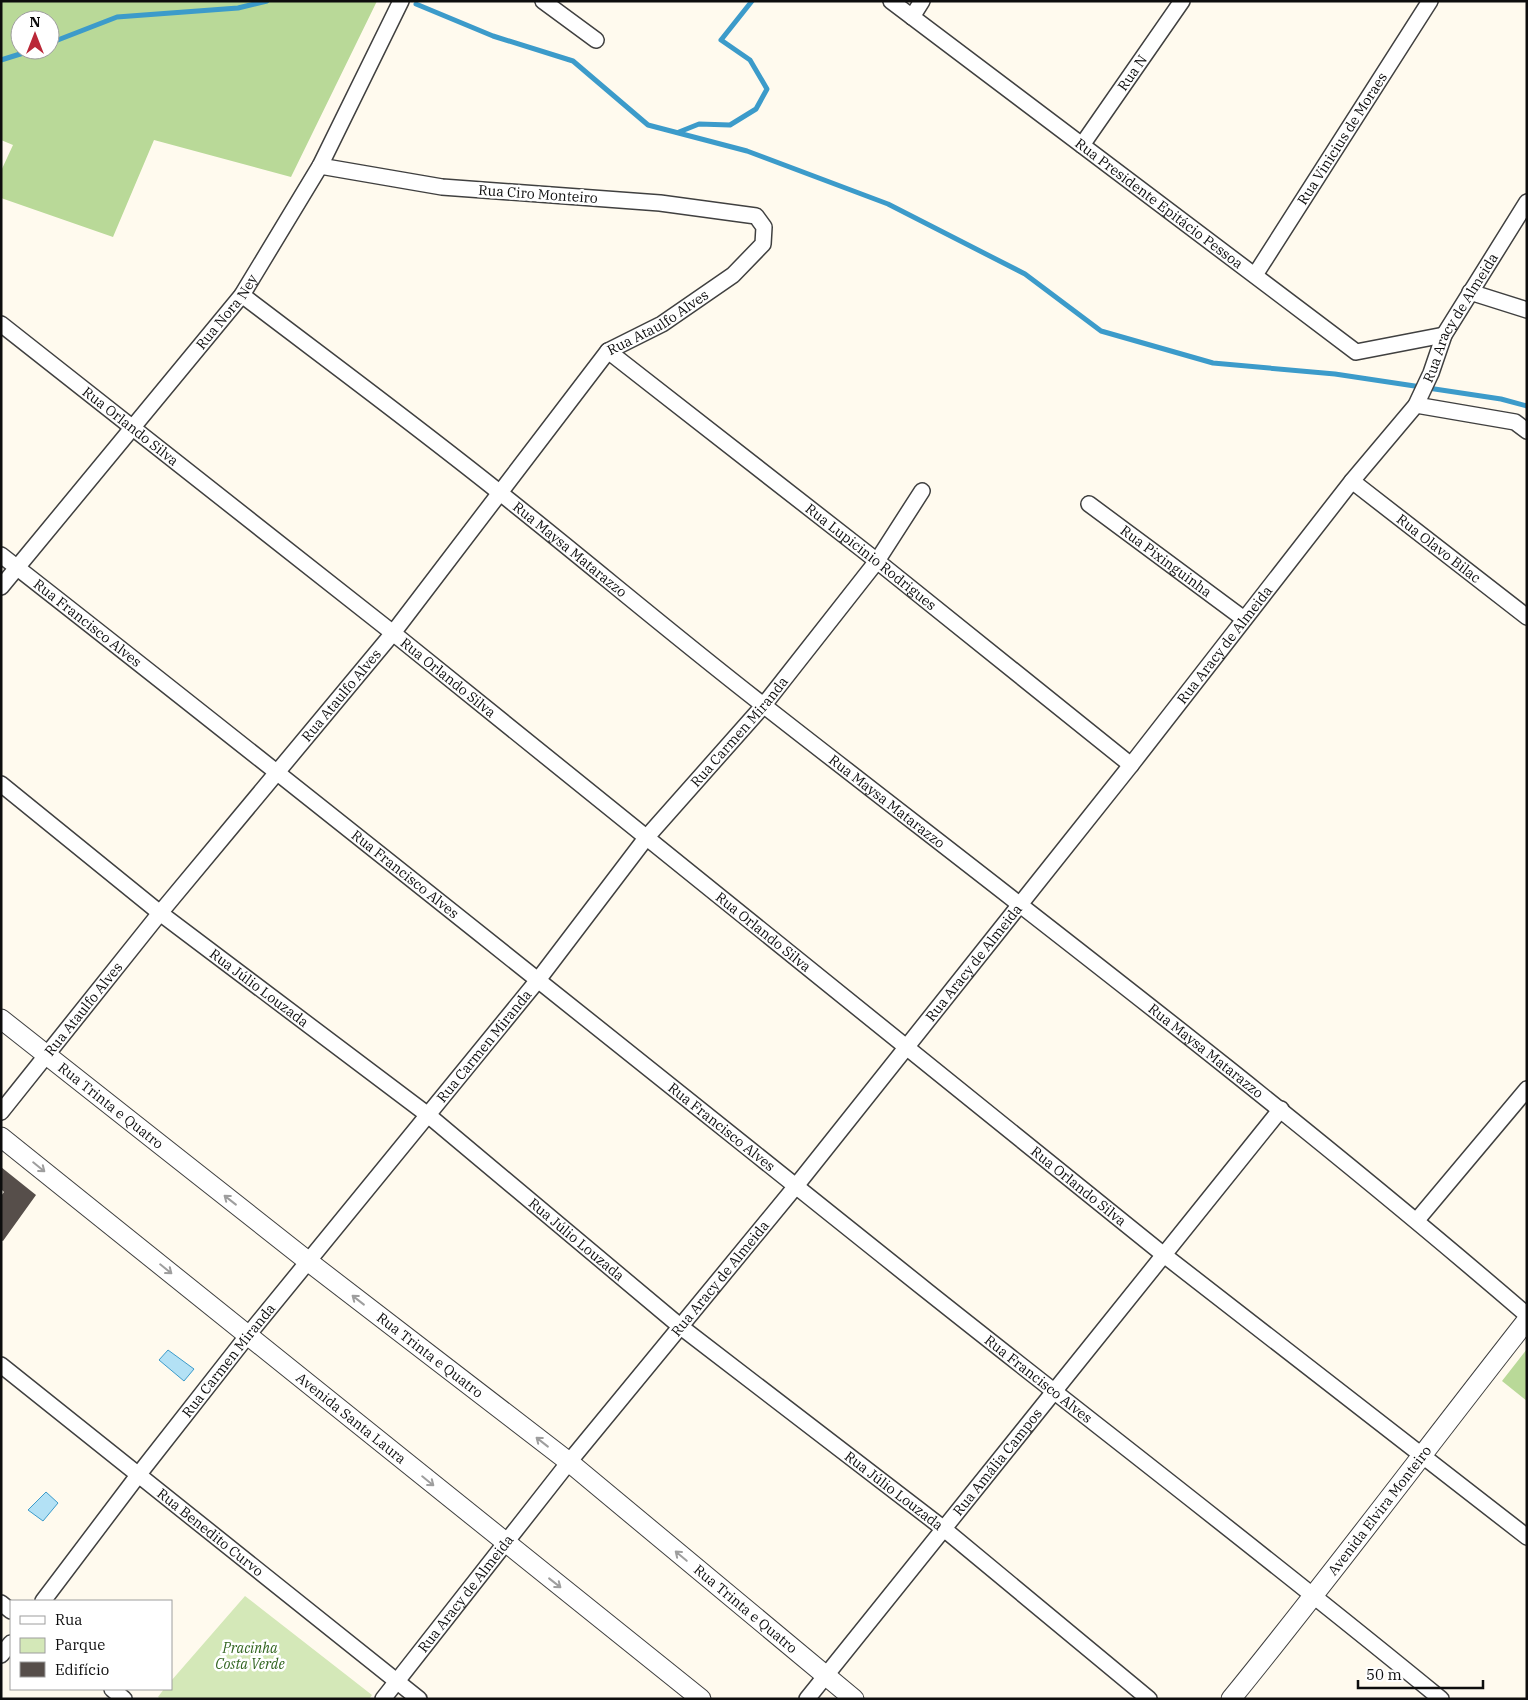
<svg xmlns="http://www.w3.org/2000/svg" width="1528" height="1700" font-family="'IBM Plex Serif',serif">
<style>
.green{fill:#d4e8b8}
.forest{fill:#b9d998;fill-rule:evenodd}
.water{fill:#b3e1f5;stroke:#3c9bca}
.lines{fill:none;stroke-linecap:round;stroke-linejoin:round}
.stream{stroke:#3c9bca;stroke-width:5}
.building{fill:#564e4a}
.minor-casing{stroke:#404040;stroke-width:18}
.tertiary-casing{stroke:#404040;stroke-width:21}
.minor{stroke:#fff;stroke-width:15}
.tertiary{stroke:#fff;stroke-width:19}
.oneway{stroke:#9e9e9e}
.labels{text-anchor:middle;stroke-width:5;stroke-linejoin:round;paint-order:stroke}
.street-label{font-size:14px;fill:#0d0d0d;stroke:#fff}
.park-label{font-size:14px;font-style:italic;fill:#31641f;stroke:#fff}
</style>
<rect width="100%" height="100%" fill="#fffaee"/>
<path class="green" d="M245 1596 372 1695 369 1699H160L158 1697 164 1689H171V1681Z"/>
<path class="forest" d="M1 1H377L291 177 154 140 113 237 1 198V171L13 145 1 140ZM20 20H50V50H20Z
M1527 1349V1401L1502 1381Z"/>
<path class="water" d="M168 1350 194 1369 184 1381 159 1360Z
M46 1492 58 1503 43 1521 28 1510Z"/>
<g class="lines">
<path class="stream" d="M416 4 493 36 573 61 648 125 747 151 888 204 1025 274 1101 331 1213 363 1335 374 1501 399 1527 406
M50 43 117 17 238 8 267 1
M1 60 33 50
M679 132 699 124 730 125 756 109 767 89 750 60 721 40 752 1"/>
</g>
<path class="building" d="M1 1167 36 1195 3 1241 1 1240V1196L4 1192 1 1189Z"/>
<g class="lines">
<g class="minor-casing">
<g id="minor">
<path d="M543 1 596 40"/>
<path id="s1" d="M891 1 1356 352 1444 335"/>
<path d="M912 17 922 1"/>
<path id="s2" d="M1082 145 1182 1"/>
<path id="s3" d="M1255 275 1430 1"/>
<path d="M1470 292 1527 310"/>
<path id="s4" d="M242 295C330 362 418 427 504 496 592 566 678 639 767 708 1023 908 1281 1103 1527 1315"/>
<path id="s5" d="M1 324 393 633 1164 1255 1527 1537"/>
<path id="s6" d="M608 351 877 561 1131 765"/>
<path d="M1416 405 1515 422 1527 431"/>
<path id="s7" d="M1352 481 1527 617"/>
<path id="s8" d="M1089 504 1244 619"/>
<path id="s9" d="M1 555C312 798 619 1045 927 1291 1098 1427 1272 1560 1441 1699"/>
<path id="s10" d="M1 587 242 295 320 166 401 1"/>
<path id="s11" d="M1 784 160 913 428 1115 681 1327 944 1529 1149 1699"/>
<path id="s12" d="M1 1112 160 913 393 633 608 351 662 324 733 275 763 244 764 227 756 216 660 203 442 187 320 166"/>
<path d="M1417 1220 1527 1089"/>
<path id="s13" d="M1 1365 419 1699"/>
<path id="s14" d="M43 1601 139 1474 248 1335 538 980 646 838 763 706 877 561 922 491"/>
<path d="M1 1603 11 1611"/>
<path d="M1 1655 11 1643"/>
<path d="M112 1689 124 1699"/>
<path id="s15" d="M383 1699 569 1462 796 1186 1131 765 1352 481 1416 405 1431 373 1444 335 1527 202"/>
<path id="s16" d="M807 1699 1281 1109"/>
</g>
</g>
<g class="tertiary-casing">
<g id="tertiary">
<path id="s17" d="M1 1019 309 1262 569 1462 854 1699"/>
<path id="s18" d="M1 1137 701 1699"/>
<path id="s19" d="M1231 1699C1332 1575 1428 1446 1527 1320"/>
</g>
</g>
<use href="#minor" class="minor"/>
<use href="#tertiary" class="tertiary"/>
</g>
<defs><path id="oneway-shaft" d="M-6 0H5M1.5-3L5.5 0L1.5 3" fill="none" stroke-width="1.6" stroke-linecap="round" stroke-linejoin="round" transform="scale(1.25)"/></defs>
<g class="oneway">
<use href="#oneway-shaft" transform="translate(39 1167) rotate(39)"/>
<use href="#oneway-shaft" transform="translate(230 1200) rotate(-142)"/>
<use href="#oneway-shaft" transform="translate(166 1269) rotate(39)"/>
<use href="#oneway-shaft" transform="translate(358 1300) rotate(-142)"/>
<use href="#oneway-shaft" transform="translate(542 1442) rotate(-142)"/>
<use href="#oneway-shaft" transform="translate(428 1481) rotate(39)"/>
<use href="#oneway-shaft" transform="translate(681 1556) rotate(-140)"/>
<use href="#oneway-shaft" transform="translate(555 1583) rotate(38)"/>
</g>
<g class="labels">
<g class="street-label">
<text dy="5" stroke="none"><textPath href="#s2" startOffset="88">Rua N</textPath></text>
<text dy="5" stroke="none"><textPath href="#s3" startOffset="162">Rua Vinicius de Moraes</textPath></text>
<text transform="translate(538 194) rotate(4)" y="5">Rua Ciro Monteiro</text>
<text dy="5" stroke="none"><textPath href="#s1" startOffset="336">Rua Presidente Epitácio Pessoa</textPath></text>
<text dy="5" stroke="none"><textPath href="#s10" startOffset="356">Rua Nora Ney</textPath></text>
<text dy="5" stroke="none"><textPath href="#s15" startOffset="1754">Rua Aracy de Almeida</textPath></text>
<text dy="5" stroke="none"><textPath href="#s12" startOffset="1031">Rua Ataulfo Alves</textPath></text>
<text dy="5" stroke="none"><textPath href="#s5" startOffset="165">Rua Orlando Silva</textPath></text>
<text dy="5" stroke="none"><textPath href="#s4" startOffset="415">Rua Maysa Matarazzo</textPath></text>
<text dy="5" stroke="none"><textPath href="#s7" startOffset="110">Rua Olavo Bilac</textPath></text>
<text dy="5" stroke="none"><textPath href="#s6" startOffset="334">Rua Lupicinio Rodrigues</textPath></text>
<text dy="5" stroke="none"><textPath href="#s8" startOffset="96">Rua Pixinguinha</textPath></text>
<text dy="5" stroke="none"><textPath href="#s9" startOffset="110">Rua Francisco Alves</textPath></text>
<text dy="5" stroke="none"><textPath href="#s15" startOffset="1349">Rua Aracy de Almeida</textPath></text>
<text dy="5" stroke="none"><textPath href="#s5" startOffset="570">Rua Orlando Silva</textPath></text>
<text dy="5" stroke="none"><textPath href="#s12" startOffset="538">Rua Ataulfo Alves</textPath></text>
<text dy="5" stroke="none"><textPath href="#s14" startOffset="1114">Rua Carmen Miranda</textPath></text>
<text dy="5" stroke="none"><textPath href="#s4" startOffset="820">Rua Maysa Matarazzo</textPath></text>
<text dy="5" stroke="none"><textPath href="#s9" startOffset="515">Rua Francisco Alves</textPath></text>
<text dy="5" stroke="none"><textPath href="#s5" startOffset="975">Rua Orlando Silva</textPath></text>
<text dy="5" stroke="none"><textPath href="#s15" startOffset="944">Rua Aracy de Almeida</textPath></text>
<text dy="5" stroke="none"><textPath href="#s11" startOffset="329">Rua Júlio Louzada</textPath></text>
<text dy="5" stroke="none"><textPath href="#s12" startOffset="132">Rua Ataulfo Alves</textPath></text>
<text dy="5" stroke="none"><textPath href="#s14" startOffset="709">Rua Carmen Miranda</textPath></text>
<text dy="5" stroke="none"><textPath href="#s4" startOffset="1225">Rua Maysa Matarazzo</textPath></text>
<text dy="5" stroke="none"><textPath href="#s17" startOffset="140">Rua Trinta e Quatro</textPath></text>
<text dy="5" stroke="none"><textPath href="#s9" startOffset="920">Rua Francisco Alves</textPath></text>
<text dy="5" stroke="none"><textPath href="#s5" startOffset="1380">Rua Orlando Silva</textPath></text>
<text dy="5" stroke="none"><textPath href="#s11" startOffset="734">Rua Júlio Louzada</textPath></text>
<text dy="5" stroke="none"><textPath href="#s15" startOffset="539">Rua Aracy de Almeida</textPath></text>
<text dy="5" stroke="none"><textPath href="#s17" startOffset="545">Rua Trinta e Quatro</textPath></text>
<text dy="5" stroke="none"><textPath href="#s14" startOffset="304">Rua Carmen Miranda</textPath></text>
<text dy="5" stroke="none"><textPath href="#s9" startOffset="1325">Rua Francisco Alves</textPath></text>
<text dy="5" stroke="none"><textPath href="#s18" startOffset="449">Avenida Santa Laura</textPath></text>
<text dy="5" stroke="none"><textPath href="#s16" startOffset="304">Rua Amália Campos</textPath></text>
<text dy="5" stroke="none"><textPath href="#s11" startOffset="1139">Rua Júlio Louzada</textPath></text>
<text dy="5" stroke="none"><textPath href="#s19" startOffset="240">Avenida Elvira Monteiro</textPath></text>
<text dy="5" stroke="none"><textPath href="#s13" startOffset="268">Rua Benedito Curvo</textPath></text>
<text dy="5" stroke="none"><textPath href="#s15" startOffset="134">Rua Aracy de Almeida</textPath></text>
<text dy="5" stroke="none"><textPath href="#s17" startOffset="950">Rua Trinta e Quatro</textPath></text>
</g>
<g class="park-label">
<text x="250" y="1653">Pracinha<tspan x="250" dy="16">Costa Verde</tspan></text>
</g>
</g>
<rect width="1528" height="1700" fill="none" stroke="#0d0d0d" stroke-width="5"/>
<rect x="10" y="1600" width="162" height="90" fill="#ffffff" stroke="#9e9e9e"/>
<rect x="20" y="1616" width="25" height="8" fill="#ffffff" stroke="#9e9e9e"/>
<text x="55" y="1625" font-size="15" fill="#0d0d0d">Rua</text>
<rect x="20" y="1638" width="25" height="15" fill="#d4e8b8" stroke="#9e9e9e"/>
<text x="55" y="1650" font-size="15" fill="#0d0d0d">Parque</text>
<rect x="20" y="1662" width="25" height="15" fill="#564e4a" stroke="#9e9e9e"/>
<text x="55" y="1675" font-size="15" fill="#0d0d0d">Edifício</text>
<g transform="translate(35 35)"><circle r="24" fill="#ffffff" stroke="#9e9e9e"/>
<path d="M0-4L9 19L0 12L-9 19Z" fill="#ba2838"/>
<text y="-8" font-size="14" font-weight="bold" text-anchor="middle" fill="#0d0d0d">N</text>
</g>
<path d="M1358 1680v8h125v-8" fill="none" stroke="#0d0d0d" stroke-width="2.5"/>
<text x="1366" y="1680" font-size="15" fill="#0d0d0d" stroke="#ffffff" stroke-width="4" paint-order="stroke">50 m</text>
</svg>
